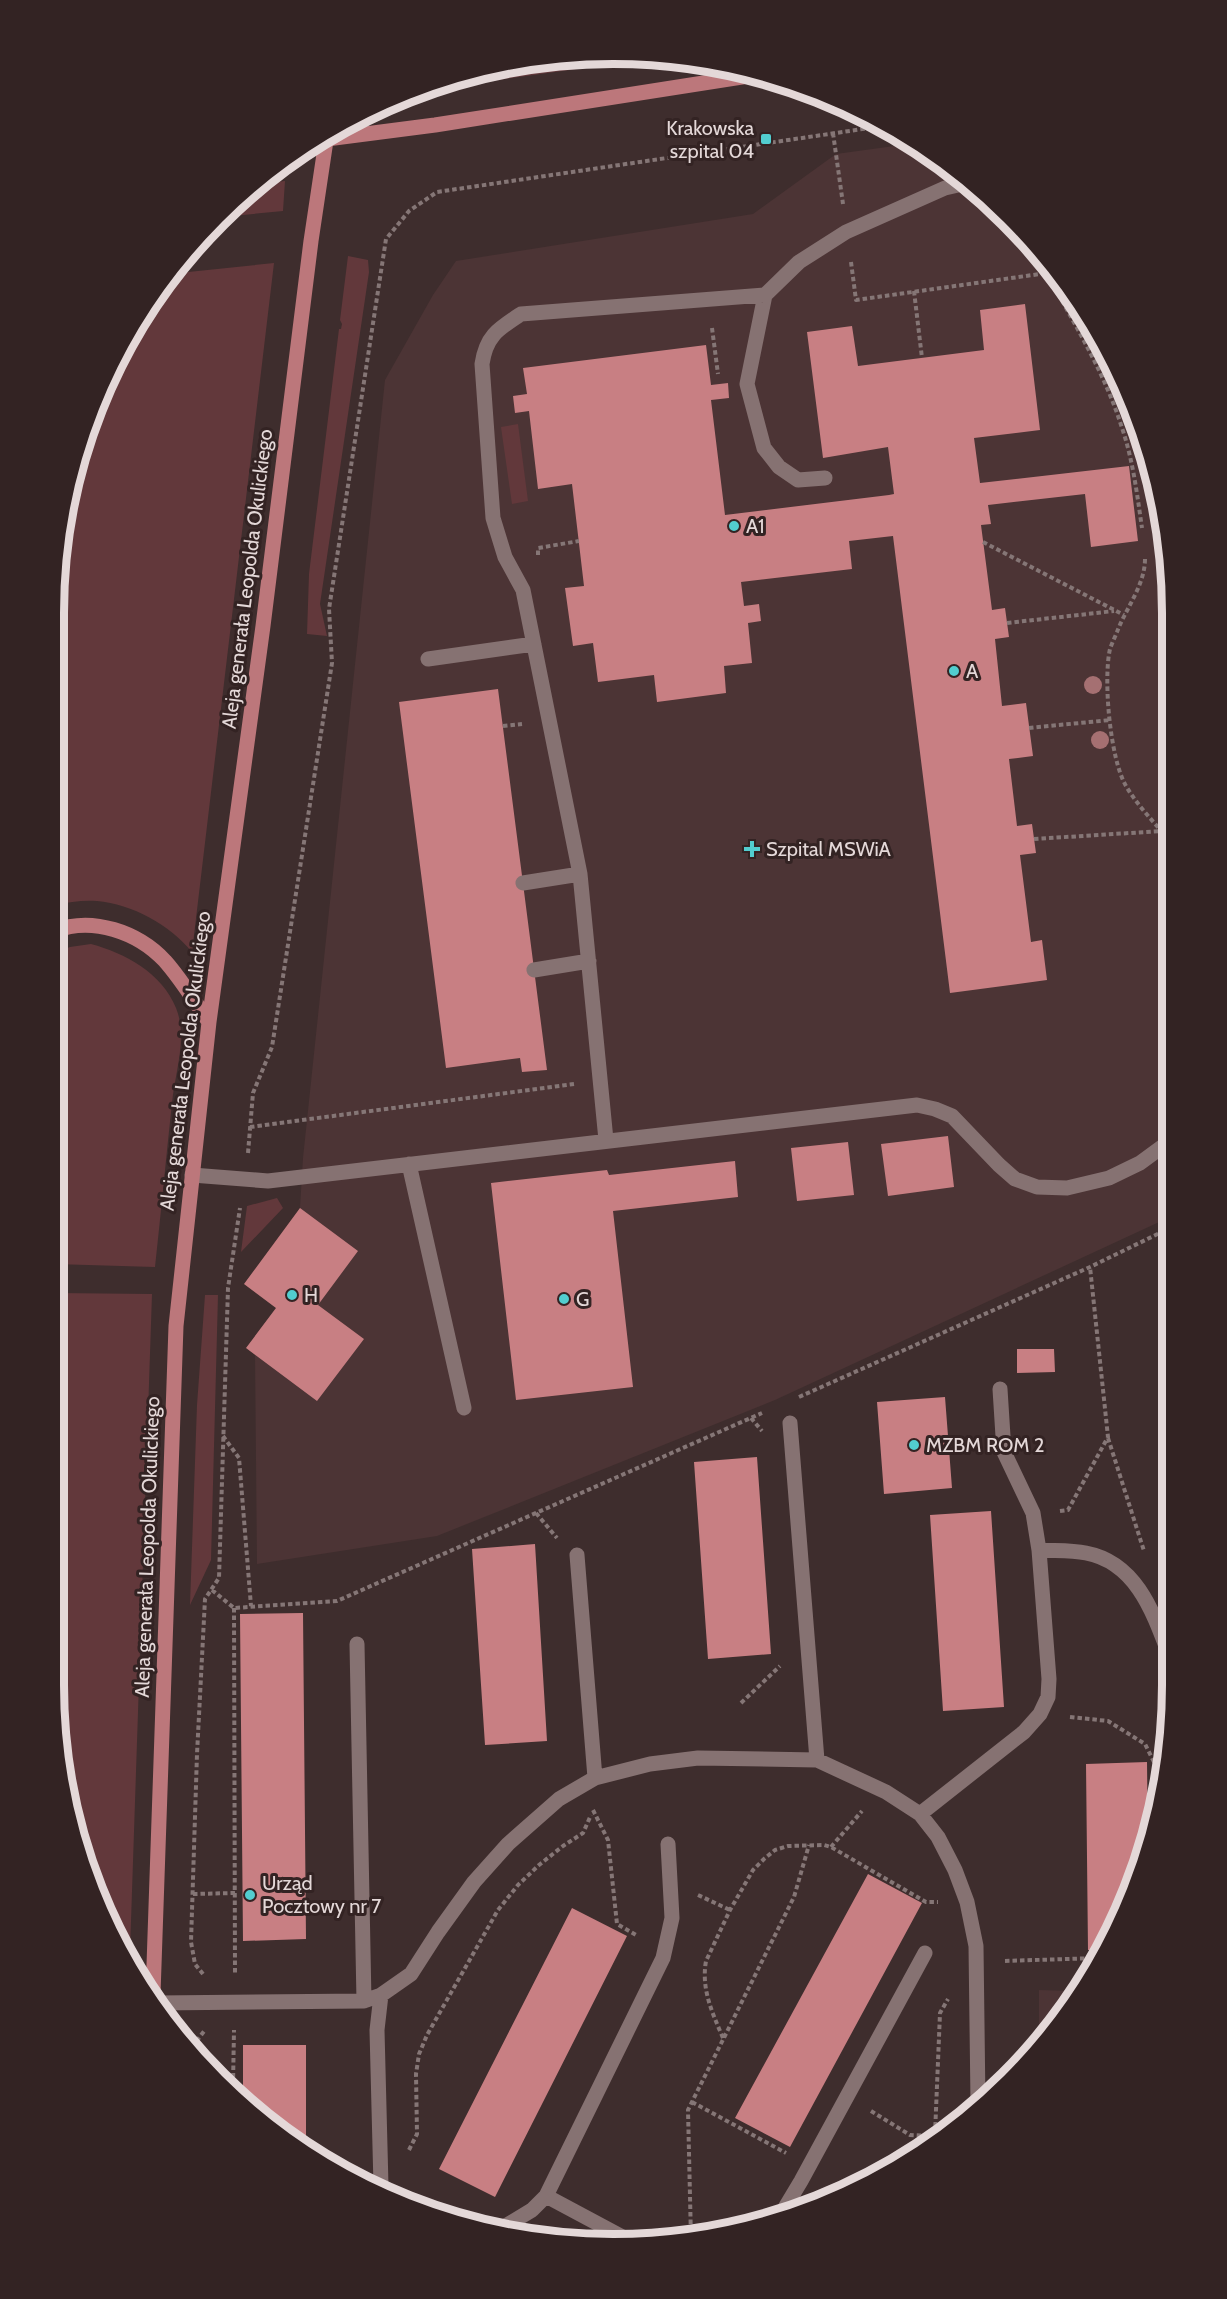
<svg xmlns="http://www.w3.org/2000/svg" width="1227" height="2299" font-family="Cabin,sans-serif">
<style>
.built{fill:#4c3435}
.green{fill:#62383b}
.building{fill:#c87f83}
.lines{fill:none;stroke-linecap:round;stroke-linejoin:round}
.path{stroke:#857676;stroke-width:4;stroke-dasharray:4.5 3;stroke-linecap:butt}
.minor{stroke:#867272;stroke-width:15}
.major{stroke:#bc777b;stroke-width:15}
.tree{fill:#a57072}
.poi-dot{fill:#52cdcf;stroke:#332323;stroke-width:2}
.labels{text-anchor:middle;stroke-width:6;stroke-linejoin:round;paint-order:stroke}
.poi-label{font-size:20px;fill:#e4d8d8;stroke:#332323;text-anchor:start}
.street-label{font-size:20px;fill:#e4d8d8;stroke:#332323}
.rim{fill:none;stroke:#e4d8d8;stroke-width:8}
</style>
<rect width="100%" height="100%" fill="#3e2d2d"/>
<path class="built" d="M909 144 982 193 1079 302 1131 400 1168 540 1170 1217 775 1400 437 1536 257 1564 255 1355 246 1348 276 1308 244 1284 300 1208 303 1158 385 380 433 295 456 261 753 214 836 154Z
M1039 1990 1074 1991 1039 2039Z"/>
<path class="green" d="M650 55 663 57 454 86 453 79 541 59Z
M285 181 283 211 222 217 245 193 257 184Z
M348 256 368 260 369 272 320 604 327 636 307 634 309 574 339 329H341L342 324 340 320Z
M274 263 192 952C170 925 132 904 97 901 83 900 69 902 55 905V577L73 468 112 366 169 274Z
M518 424 528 501 512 504 501 427Z
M91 944C125 953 162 973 176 1008 188 1037 175 1072 172 1103 166 1158 161 1212 155 1267L54 1264 55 953 70 947Z
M277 1198 283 1208 241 1252 247 1206Z
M54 1293 152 1294 130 1951 84 1866 54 1685Z
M205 1295H218L211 1560 190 1605 197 1405Z"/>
<path class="building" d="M1025 304 1040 430 974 438 980 483 1129 466 1138 541 1091 547 1085 494 988 505 991 524 981 525 992 610 1005 608 1009 637 995 639 1002 706 1026 703 1033 756 1009 759 1017 826 1032 824 1036 853 1020 855 1031 942 1042 940 1047 980 950 993 893 536 849 541 852 569 741 582 744 606 759 604 761 621 748 623 752 663 724 666 726 693 657 702 654 675 598 682 593 643 573 646 565 588 584 586 572 484 538 489 529 411 515 413 513 396 527 394 523 368 706 345 711 385 728 383 729 398 711 400 725 515 889 495 894 494 888 447 823 458 807 332 852 326 858 366 984 350 980 310Z
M498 689 547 1070 522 1072 520 1058 446 1068 399 702Z
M948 1136 954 1187 888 1196 881 1144Z
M848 1142 854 1195 797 1201 791 1148Z
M735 1161 738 1197 613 1211 633 1387 516 1400 491 1183 607 1170 609 1175Z
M300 1208 358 1251 318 1305 364 1339 317 1401 246 1348 276 1308 244 1284Z
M1017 1349H1054L1055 1372 1017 1373Z
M945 1397 952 1488 884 1494 877 1402Z
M757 1457 771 1654 708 1659 694 1462Z
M991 1511 1004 1707 943 1711 930 1515Z
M535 1544 547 1741 485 1745 472 1549Z
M303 1613 306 1939 243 1941 240 1614Z
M1147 1762 1148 1846 1115 1933 1103 1950H1088L1086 1764Z
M868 1874 922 1903 790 2147 735 2118Z
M572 1908 627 1936 495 2197 439 2169Z
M243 2045H306V2152L243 2095Z"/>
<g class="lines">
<path class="path" d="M833 133 843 204
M851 262 856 300 1047 273C1074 324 1105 373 1122 428 1133 460 1137 494 1142 528
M914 291 922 358
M712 328 718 374
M983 542 1124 615
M538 555V548L579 541
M1145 559C1145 585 1126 608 1117 632 1115 637 1112 643 1110 649 1103 679 1110 759 1126 786 1137 805 1154 822 1169 840
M1007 623 1114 611
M503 726 522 724
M1029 728 1110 720
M1034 839 1162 831
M250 1127 574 1084
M248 1153 253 1093 272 1047 332 663 329 609 386 239 409 211 437 192 883 126
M799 1397 1090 1267 1170 1228
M751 1418 762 1431
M223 1436 239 1458 251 1606
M1108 1438 1144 1551
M1060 1511 1068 1510 1108 1437 1090 1267
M536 1513 557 1538
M212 1590 234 1608 337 1601 762 1413
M234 1608 235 1973
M741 1703 780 1666
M1070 1717 1108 1721 1145 1744 1155 1764 1157 1811
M593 1810 608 1840 617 1924 638 1936
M831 1847 862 1811
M193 1894 235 1893
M698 1895 730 1910
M1005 1961 1097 1958
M203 1974 195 1964 191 1942 197 1754 205 1599 219 1578 228 1288 240 1208
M723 2038C712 2012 701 1989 706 1961L730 1910 753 1870 764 1859 775 1850 788 1846 824 1845 831 1847 926 1902H938
M192 2047 205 2030
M233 2085 234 2030
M692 2102 786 2153
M871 2111 910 2135 933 2136
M935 2134 940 2013 948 1999
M409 2150 417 2134 416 2074 419 2054 427 2035 498 1910 518 1885 539 1865 563 1846 583 1833 591 1815
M691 2239 688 2110 794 1897 809 1845"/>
<path class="minor" d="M825 478 798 480 779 467 764 448 747 384 765 295 799 262 846 232 945 188 967 183
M1168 539V541
M428 659 534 644
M523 883 580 874
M534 970 589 961
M606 1140 580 874 523 590 505 557 493 518 482 364C486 336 498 329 521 314L765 295
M409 1164 464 1408
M192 1175 268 1181 917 1105 935 1109 952 1116 999 1165 1015 1179 1037 1187 1067 1188 1109 1178 1140 1163 1170 1141
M790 1423 817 1760
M1039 1550C1054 1551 1071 1550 1086 1553 1139 1563 1155 1618 1172 1662
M577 1555 595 1778
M357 1644 364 2001
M920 1814 1024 1732 1040 1714 1048 1697 1049 1679 1039 1550 1033 1513 1004 1452 1000 1389
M381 1995 377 2030 381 2186
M157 2003 364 2001 381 1995 411 1974 438 1932 474 1882 508 1844 559 1799 595 1778 650 1764 698 1758 817 1760 886 1792 920 1814 938 1837 955 1870 967 1902 976 1946 978 2103
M546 2196 632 2242
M783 2211 801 2181 925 1953
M497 2231 532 2210 546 2196 663 1958 672 1918 668 1844"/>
<path class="major" d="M319 140 435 125 761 74
M55 931C92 916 138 932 165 961 181 979 195 1002 209 1022
M153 1994 176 1326 209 1022 263 626 311 241 327 134"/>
</g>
<g class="tree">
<circle cx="1093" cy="685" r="9"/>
<circle cx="1100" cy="740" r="9"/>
</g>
<g class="poi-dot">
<rect x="760" y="133" width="12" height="12" rx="3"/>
<circle cx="734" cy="526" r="6"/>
<circle cx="954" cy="671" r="6"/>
<path d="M749 840h6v6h6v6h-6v6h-6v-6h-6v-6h6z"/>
<circle cx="292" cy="1295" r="6"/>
<circle cx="564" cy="1299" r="6"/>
<circle cx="914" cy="1445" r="6"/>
<circle cx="250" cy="1895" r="6"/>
</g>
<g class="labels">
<g class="poi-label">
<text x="754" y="135" text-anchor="end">Krakowska<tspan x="754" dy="23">szpital 04</tspan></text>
<text x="746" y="533">A1</text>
<text x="966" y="678">A</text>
<text x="766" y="856">Szpital MSWiA</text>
<text x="304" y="1302">H</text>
<text x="576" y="1306">G</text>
<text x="926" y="1452">MZBM ROM 2</text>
<text x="262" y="1890">Urząd<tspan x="262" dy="23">Pocztowy nr 7</tspan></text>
</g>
<g class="street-label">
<text transform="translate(247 579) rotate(-83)" y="7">Aleja generała Leopolda Okulickiego</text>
<text transform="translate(185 1061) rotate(-83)" y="7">Aleja generała Leopolda Okulickiego</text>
<text transform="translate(147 1547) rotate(-88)" y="7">Aleja generała Leopolda Okulickiego</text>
</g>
</g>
<path d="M0 0H1227V2299H0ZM613 64H613A549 549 0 0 1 1162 613V1685A549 549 0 0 1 613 2234H613A549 549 0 0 1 64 1685V613A549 549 0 0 1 613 64Z" fill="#332323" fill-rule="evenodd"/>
<path class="rim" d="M613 64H613A549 549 0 0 1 1162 613V1685A549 549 0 0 1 613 2234H613A549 549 0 0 1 64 1685V613A549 549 0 0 1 613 64Z"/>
</svg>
